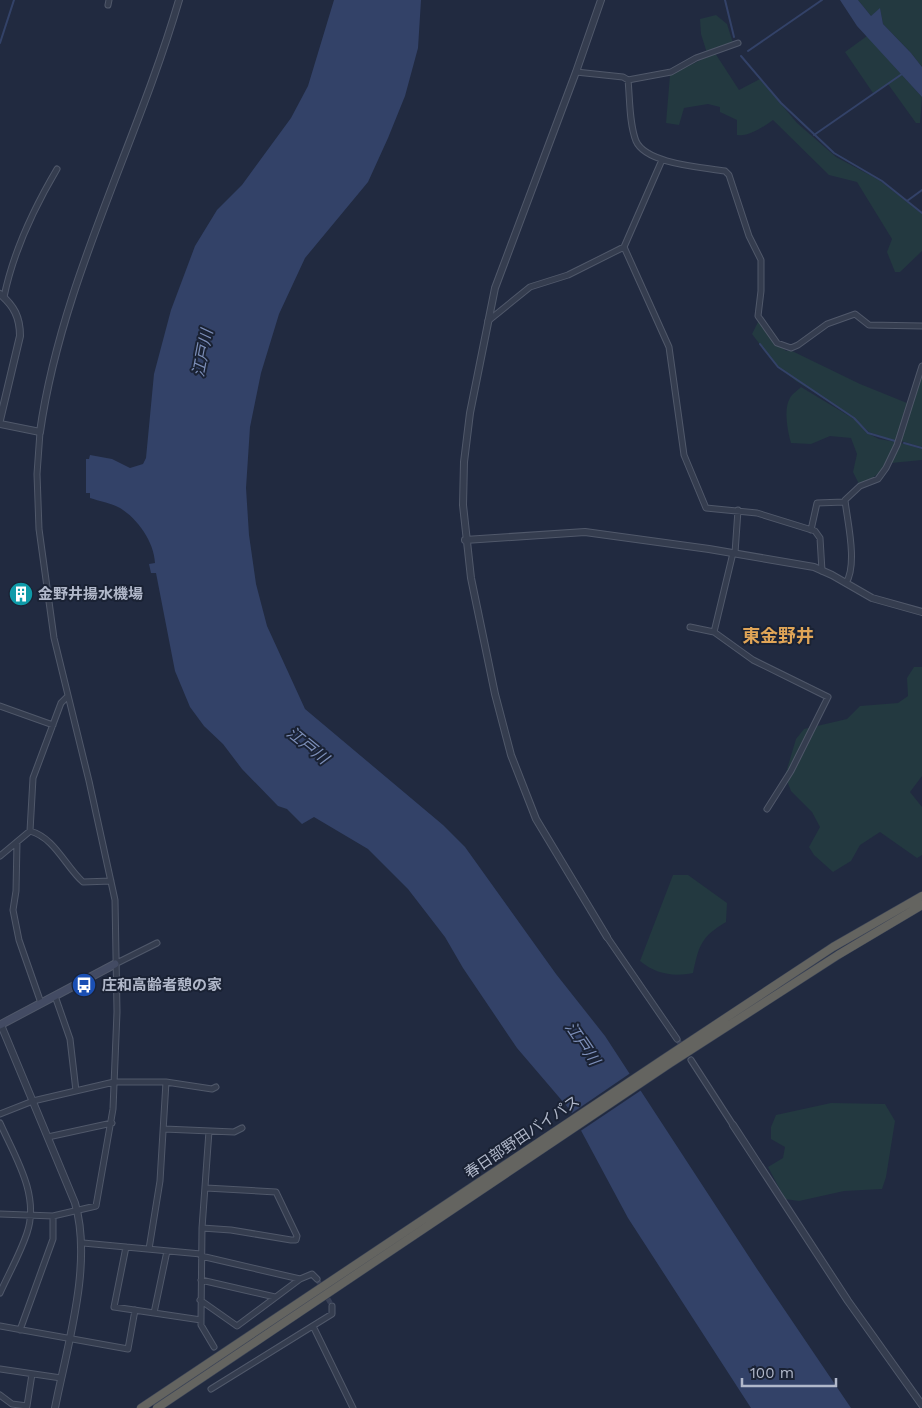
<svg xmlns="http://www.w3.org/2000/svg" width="922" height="1408" font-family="'Work Sans','Noto Sans JP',sans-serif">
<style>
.green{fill:#233940}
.water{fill:#334268}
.pier{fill:#212a40}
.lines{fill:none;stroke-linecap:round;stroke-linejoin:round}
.stream{stroke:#334268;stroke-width:2}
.minor-tunnel{stroke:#373f55;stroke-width:5;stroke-dasharray:5 2.5;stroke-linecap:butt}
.minor-casing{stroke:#50586a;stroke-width:7}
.tertiary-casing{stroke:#50586a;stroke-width:8}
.secondary-casing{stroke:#50586a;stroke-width:9}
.trunk-casing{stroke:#3d4557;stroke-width:9}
.minor{stroke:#353d4f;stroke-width:5}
.tertiary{stroke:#353d4f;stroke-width:6}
.secondary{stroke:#434b63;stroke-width:7}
.trunk{stroke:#646460;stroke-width:8}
.labels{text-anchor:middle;stroke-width:4;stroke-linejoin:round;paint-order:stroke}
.poi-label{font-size:15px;font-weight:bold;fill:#b1b8ca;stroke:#1a2234;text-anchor:start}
.street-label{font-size:15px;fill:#b1b8ca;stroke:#1a2234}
.water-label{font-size:16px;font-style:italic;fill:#7d8fb9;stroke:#1a2234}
.quarter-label{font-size:18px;font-weight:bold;fill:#e0a557;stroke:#1a2234}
</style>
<rect width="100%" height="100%" fill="#212a40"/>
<path class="green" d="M858 0H922V67L911 53 883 24 880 9 871 16Z
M716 15 727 24 733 43 707 53 701 34 700 19Z
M867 36 922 97 920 123H916L888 84 873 93 845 52Z
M715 53 739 90 760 79 797 123 836 157 879 180 922 214V251L900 272H895L887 252 892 239 857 182 829 175 773 120C763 127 749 137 737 135V120L720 112V107L708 104 684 108 679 125 666 123 670 75Z
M759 320 774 340 786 351 790 350 860 384 907 403 896 441 869 432 852 416 796 381 774 363 752 334Z
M922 376V447L901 441Z
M801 387 854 419 867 433 879 439 896 442C888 463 881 477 859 484L853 472 857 454 851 438 830 436 811 444 791 443C788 433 783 409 790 398 792 394 798 390 801 387Z
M901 443 922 449V460L891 463Z
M914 667H922V776L910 792 922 807V855L917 858 880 832 860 845 851 861 833 872 814 855 809 847 820 827 812 812 791 791 785 776 796 739 804 729 847 719 860 706 898 703 908 696 907 678Z
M673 875H688L727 903 726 922C701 937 699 945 693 973 673 977 656 974 640 961Z
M831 1103 885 1104 895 1121 886 1177 882 1189 844 1191 799 1201 785 1199 768 1167 783 1158 785 1147 771 1139V1127L776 1115Z"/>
<path class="water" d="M334 0H421L418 48 405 96 388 138 368 182 305 258 279 314 261 373 250 427 246 488 249 535 256 584 267 626 305 709 443 825 465 847 556 974 605 1036 757 1269 851 1408H751L628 1218 570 1110 517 1048 463 968 445 937 408 889 368 849 314 817 302 824 287 809 278 806 242 769 223 744 204 726 190 707 175 671 156 573H151L149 564 155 563C154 542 138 519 120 508 111 503 99 501 90 498V493H86V459H89L90 455 112 459 130 468 143 464 146 458 154 374 171 310 195 246 217 210 242 185 291 118 308 86Z
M840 0H858L871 16 880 8 883 24 911 53 922 67V97L857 26Z"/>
<path class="pier" d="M632 1072 643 1089 579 1132 569 1115Z"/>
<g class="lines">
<path class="stream" d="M725 0 734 37
M0 43 14 0
M748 51 822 0
M741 56 781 103 834 153 882 181 922 213
M814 135 902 74
M907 201 922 190
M760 344 778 367 854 418 868 433 895 441
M904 443 922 448"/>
<path class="minor-tunnel" d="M677 1039 691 1060
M317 1279 332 1306"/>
<g class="minor-casing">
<path id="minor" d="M108 5 109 0
M576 72 623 77 628 80 671 72 696 58 738 43
M628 80C630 99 629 123 636 141 646 164 702 167 725 171L729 175 749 236 761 260V291L758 316 777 343 791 348 798 345 827 324 855 314 869 325 922 326
M624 247 669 347 684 455 706 508 757 513 815 531 820 538 822 571
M4 297C13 252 34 208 57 169
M488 321 530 287 568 275 624 247 662 160
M811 530 817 503 844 502
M735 553 738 510
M846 583C858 564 847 520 845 500L860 486 878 479 886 468 897 445 922 366
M690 627 714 632 753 660 828 697 791 771 767 809
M714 632 733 553
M0 706 53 725
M30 831C55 838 65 866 83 882L111 881
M17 842 16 891 13 910 19 940 41 1003
M0 856 30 831 33 778 61 703 67 697
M607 937 677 1039
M115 964 157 943
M55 996 70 1039 76 1091
M691 1060 733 1125
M0 1114 33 1101 114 1082H166L212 1089 216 1087
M0 1123C15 1157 40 1195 27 1233 20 1254 9 1273 0 1293
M164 1129 234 1132 242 1128
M209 1131 202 1228 201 1320V1325L214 1347
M48 1137 112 1123
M0 1214 53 1216 96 1206 113 1109 117 1012 115 900 89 781 54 638 39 529 37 474 40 432
M202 1228 231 1230 291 1240H296L297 1236 276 1192 206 1188
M83 1243 201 1254
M126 1247 114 1307 201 1320
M149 1249 160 1181 166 1082
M201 1256 300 1279
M201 1280 275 1297
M200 1300 237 1326 300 1279 312 1274 317 1279
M154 1313 167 1251
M0 1326 128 1349 135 1310
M313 1326 353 1408
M20 1330 53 1239V1216
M0 1369 61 1378
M211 1389 332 1314V1306
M0 1395 12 1404 27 1406 32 1374"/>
</g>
<g class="tertiary-casing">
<path id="tertiary" d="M601 0 576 72 495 288 470 413 464 462 463 505 471 578 495 694 511 755 536 819 607 937
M0 294C14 306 20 317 20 336L0 420
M0 424 40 432C61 283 137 144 179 0
M465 540 585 532 709 549 814 567 832 575 872 598 922 612
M1 1025 75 1203C93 1264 67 1346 55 1408
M733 1125 848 1301 922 1405"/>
</g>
<g class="secondary-casing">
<path id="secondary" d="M0 1025 115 964"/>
</g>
<g class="trunk-casing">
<path id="trunk" d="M141 1408 665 1058 833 947 922 896
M157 1408 669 1064 838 955 922 905"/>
</g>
<use href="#minor" class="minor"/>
<use href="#tertiary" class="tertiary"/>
<use href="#secondary" class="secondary"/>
<use href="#trunk" class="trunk"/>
</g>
<defs>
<g id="building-disc" transform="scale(1.25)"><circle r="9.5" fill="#0f9aa8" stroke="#1a2234"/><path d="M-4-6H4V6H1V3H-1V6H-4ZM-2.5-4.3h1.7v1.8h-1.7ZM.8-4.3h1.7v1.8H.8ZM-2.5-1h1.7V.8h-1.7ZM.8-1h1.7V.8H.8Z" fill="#fff"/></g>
<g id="bus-disc" transform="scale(1.25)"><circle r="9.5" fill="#1a4fb4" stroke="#1a2234"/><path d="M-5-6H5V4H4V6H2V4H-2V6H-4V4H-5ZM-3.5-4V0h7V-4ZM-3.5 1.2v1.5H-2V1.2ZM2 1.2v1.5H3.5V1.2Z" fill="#fff"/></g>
</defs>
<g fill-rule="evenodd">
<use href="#building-disc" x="21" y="594"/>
<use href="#bus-disc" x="84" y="985"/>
</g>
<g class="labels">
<g class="poi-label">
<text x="38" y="599">金野井揚水機場</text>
<text x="102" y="990">庄和高齢者憩の家</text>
</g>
<g class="street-label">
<text transform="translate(522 1137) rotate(-34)" y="5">春日部野田バイパス</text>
</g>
<g class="water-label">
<text transform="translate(202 353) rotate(-79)" y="6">江戸川</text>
<text transform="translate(308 745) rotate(39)" y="6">江戸川</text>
<text transform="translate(583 1043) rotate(56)" y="6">江戸川</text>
</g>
<g class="quarter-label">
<text x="778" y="642">東金野井</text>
</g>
</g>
<path d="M742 1378v8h94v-8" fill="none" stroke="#b1b8ca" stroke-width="2.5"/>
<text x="750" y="1378" font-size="15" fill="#b1b8ca" stroke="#1a2234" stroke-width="4" paint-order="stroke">100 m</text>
</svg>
